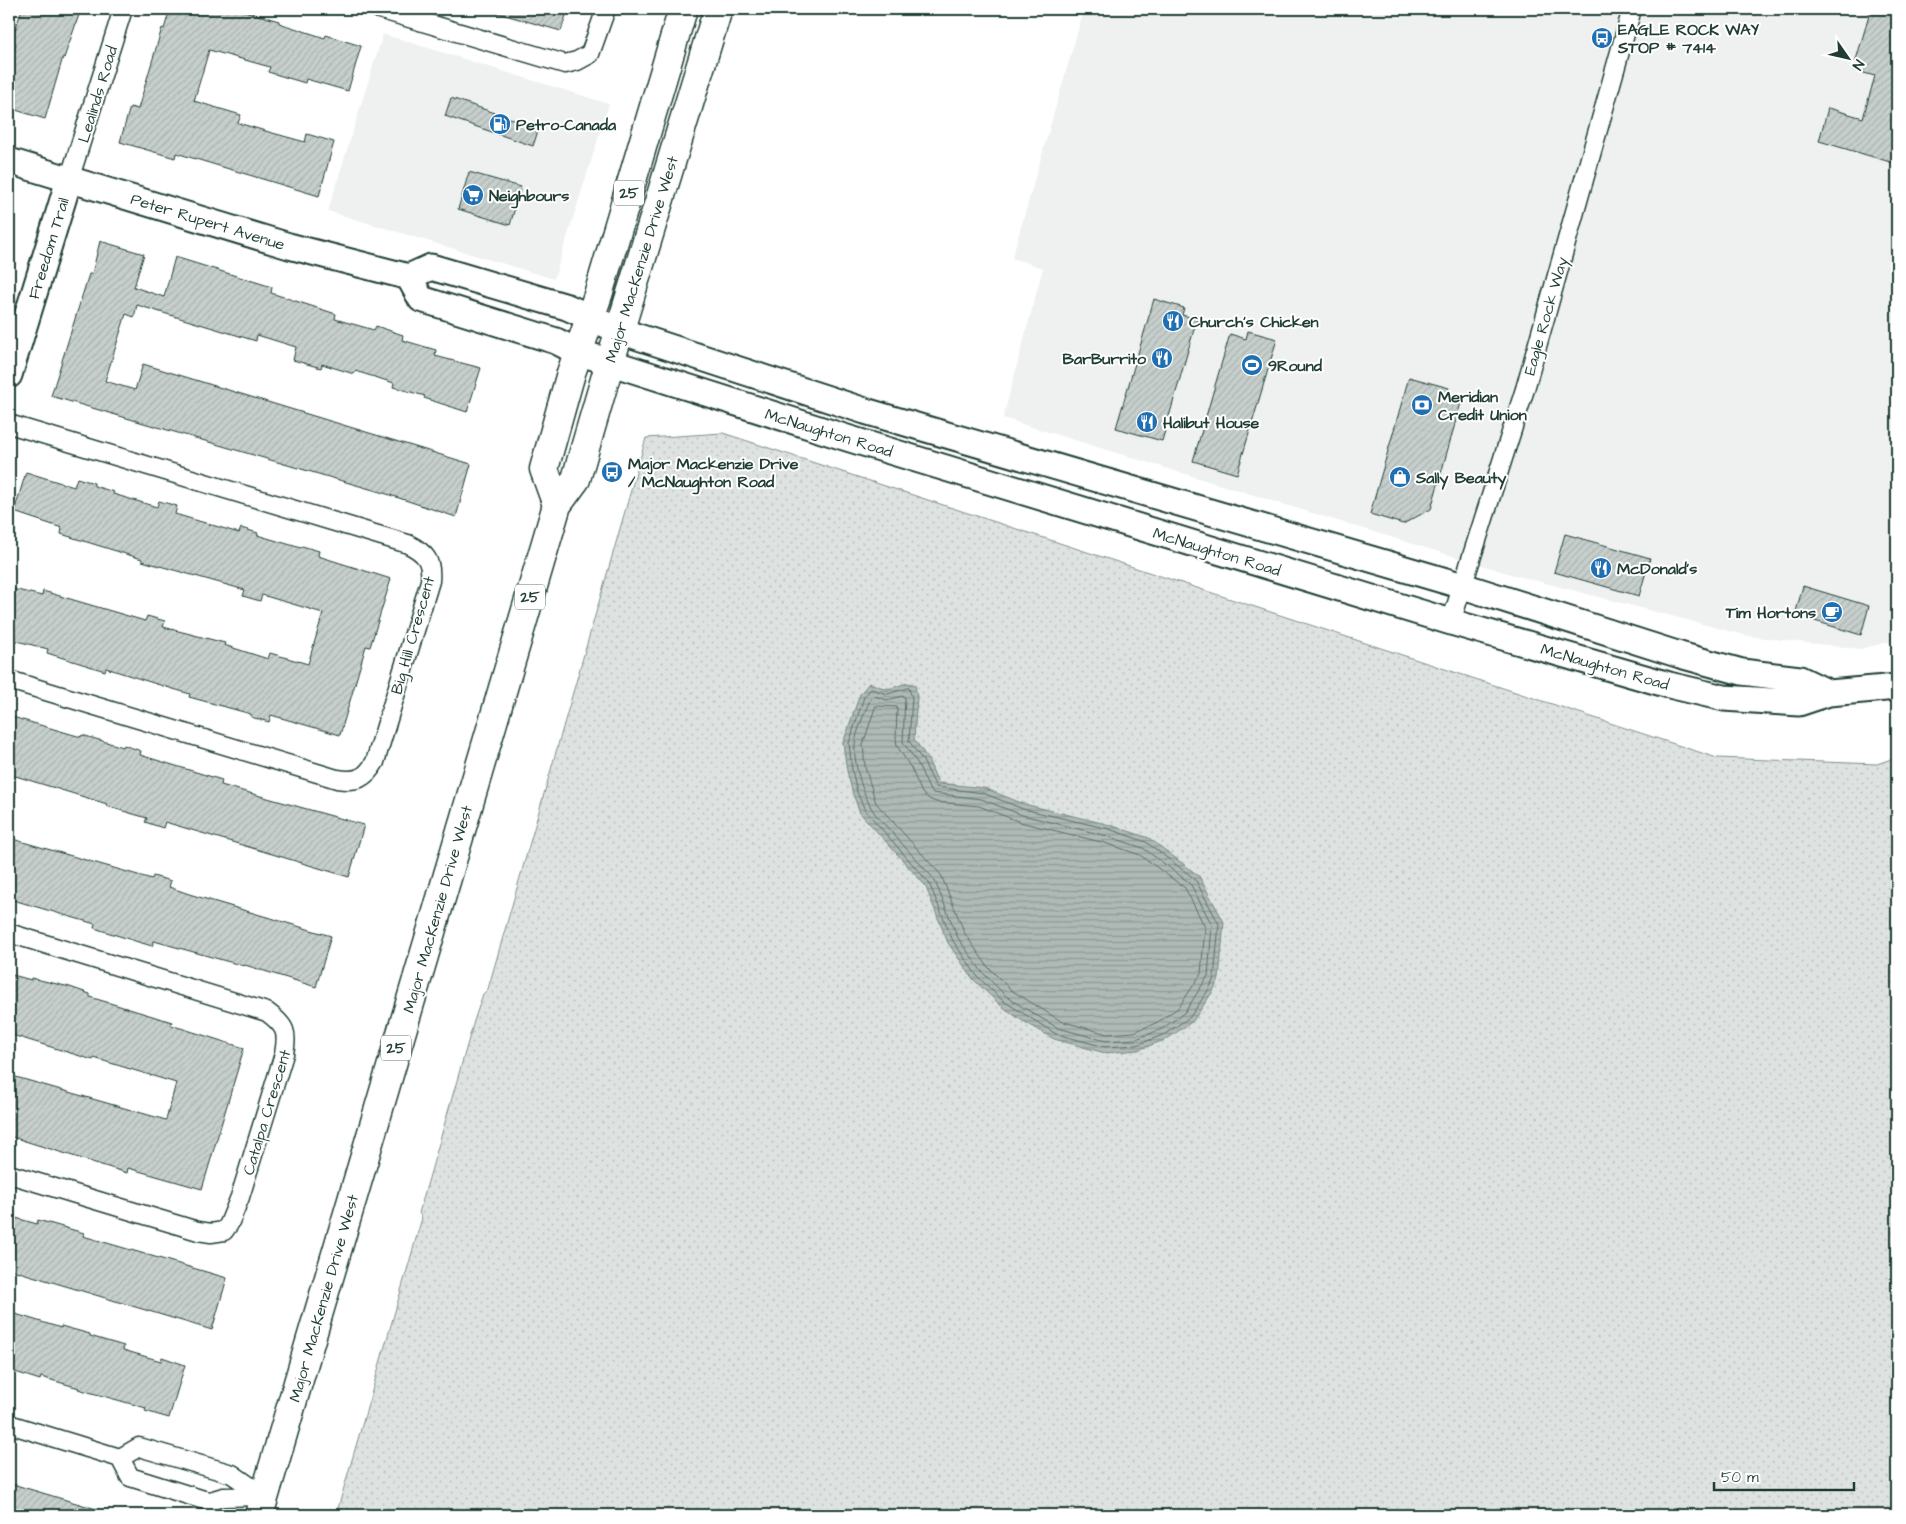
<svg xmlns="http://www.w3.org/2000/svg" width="1906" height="1524" font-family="'Architects Daughter',sans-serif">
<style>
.built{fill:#eef1f0}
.grass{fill:url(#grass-dots);stroke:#7e908b}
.water{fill:url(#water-rules);stroke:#758883}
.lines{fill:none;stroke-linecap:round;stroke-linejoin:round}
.shore{stroke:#596f68;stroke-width:1}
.building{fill:url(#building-hatch);stroke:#1f3d34}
.street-casing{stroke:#1f3d34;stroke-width:21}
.secondary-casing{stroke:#1f3d34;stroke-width:29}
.primary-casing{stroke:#1f3d34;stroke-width:31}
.street{stroke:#fff;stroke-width:18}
.secondary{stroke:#fff;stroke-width:25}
.primary{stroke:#fff;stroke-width:28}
.labels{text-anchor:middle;stroke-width:4;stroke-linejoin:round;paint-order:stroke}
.shield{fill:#fff;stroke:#627771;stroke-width:1}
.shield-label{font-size:15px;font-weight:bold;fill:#1f3d34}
.poi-label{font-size:16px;font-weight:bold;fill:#1f3d34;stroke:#fff;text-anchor:start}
.street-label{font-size:16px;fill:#1f3d34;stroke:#fff}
</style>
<defs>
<pattern id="grass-dots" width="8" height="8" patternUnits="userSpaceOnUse" patternTransform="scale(1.25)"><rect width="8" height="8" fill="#dee3e2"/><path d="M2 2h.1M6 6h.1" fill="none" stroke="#bec4c2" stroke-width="1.8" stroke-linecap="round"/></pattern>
<pattern id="water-rules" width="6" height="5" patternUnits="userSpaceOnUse" patternTransform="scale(1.25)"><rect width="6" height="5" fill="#afbab7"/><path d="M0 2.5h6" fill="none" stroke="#8e9896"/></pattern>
<pattern id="building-hatch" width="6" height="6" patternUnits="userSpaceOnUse" patternTransform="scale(1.25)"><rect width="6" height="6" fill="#c7cfcc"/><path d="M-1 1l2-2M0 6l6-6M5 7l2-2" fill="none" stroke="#aab3b0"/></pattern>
</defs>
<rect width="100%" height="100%" fill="#fff"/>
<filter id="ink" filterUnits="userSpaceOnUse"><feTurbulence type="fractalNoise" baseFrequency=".02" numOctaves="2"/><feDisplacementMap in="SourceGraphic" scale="10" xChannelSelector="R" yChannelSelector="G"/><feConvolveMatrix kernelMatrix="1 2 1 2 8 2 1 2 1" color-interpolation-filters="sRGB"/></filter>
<g filter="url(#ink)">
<path class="built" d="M1084 9H1897V640L1860 649 1748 636 1514 575 1003 418 1043 268 1012 258Z
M383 34 609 104 554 279 328 211Z"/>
<path class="grass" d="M723 433 1717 758 1877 764 1897 757V1515H336L422 1218 419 1213 474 1021 483 994 488 989 646 438Z"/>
<path class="water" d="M869 683 887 689 908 683 915 685 917 697 914 739 928 759 938 783 984 788 1024 804 1110 825 1149 838 1199 876 1224 922 1219 979 1213 991 1193 1021 1167 1039 1138 1050 1105 1053 1054 1039 1018 1018 999 1004 973 979 948 943 925 885 860 813 853 794 847 771 843 743 860 694Z"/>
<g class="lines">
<path class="shore" d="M909 688 912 698 909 741 923 761 936 787 983 793 1023 809 1109 829 1146 842 1195 879 1219 924 1214 978 1209 989 1190 1017 1165 1034 1137 1045 1105 1047 1056 1034 1002 1000 977 976 953 941 929 883 865 810 857 792 852 770 849 743 864 697 871 689 887 694Z
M874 696 887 700 903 696 905 697 903 742 918 764 929 789 933 793 981 799 1022 815 1107 836 1143 848 1190 883 1212 925 1208 976 1185 1012 1162 1029 1136 1039 1106 1041 1058 1028 1024 1008 1006 996 982 972 958 938 934 879 876 815C864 799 853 765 855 744 856 732 865 712 870 700Z
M876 706 897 707 896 739 897 746 911 768 922 793 929 799 936 802 979 806 1020 822 1105 843 1140 855 1185 888 1205 927 1201 974 1179 1007 1158 1022 1134 1032 1107 1034 1061 1021 1011 990 988 967 965 934 941 875 876 803 865 767 863 745Z"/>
</g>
<path class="building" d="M22 9H81L64 58 63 57 45 119 9 108V68L16 44 11 42Z
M170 9H237L279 21V23L325 38 326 35 361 46 348 91 306 79 305 83 268 72 270 67 209 50 194 101 241 115 238 123 269 132 305 142 307 134 334 142 319 196 176 153 175 158 120 142 130 107 138 109 162 28 164 29Z
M499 9H568L561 31 498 13Z
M1871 9H1897V164L1819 141 1828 108 1863 118 1875 76 1853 70Z
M451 98 539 128 533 146 445 116Z
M469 172 521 187 510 225 458 209Z
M100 241 144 254 134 287 164 297 175 257 272 287 271 293 336 314 335 319 374 330 376 326 403 335 402 340 436 350 435 356 481 368 467 412 424 398 425 396 393 387 394 383 355 371 354 374 322 364 321 368 293 360 296 347 257 335 256 341 137 305 134 317 126 314 105 381 135 390 143 364 471 464 456 517 387 494 51 396 89 274H92Z
M1154 299 1184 308 1182 315 1197 319 1162 441 1116 428Z
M1248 331 1277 339 1237 474 1193 461 1230 334 1246 339Z
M1409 377 1449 388 1447 395 1462 399 1431 509 1403 524 1370 514Z
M26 472 74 487 77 478 94 483V486L114 492 113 494 157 507 159 501 177 506 175 514 239 533 241 528 258 533 257 535 301 548 302 546 319 551 318 556 391 579 370 647 366 646 340 735 271 715 269 722 251 717V714L189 697 190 694 150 682 106 668 105 671 47 653 48 649 9 639V588L42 596 43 591 145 621 147 616 165 621 163 627 225 643 224 645 268 659 270 653 308 664 323 613 262 595 260 601 243 596 245 590 142 561V559L61 534 62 528 14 512Z
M1565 534 1650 558 1639 596 1554 572Z
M1803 586 1869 606 1861 635 1795 615Z
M9 716 81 737 82 735 123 747 124 745 141 751 140 755 222 780 221 785 364 825 349 877 165 822 163 828 145 822 147 818 106 806 107 804 9 774Z
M9 838 152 879 153 876 171 881 169 887 189 894 331 936 316 987 245 965 244 966 154 941 152 946 135 941 94 928 95 924 13 900V898L9 896Z
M9 974 31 980V978L70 987 90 994V997L172 1022 171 1025 244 1048 202 1189 128 1168 127 1173 9 1136V1075L166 1120 176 1083 94 1058 93 1060 9 1034Z
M9 1216 37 1224 38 1220 84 1233 83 1236 227 1278 212 1330 9 1269Z
M9 1312 61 1328V1326L90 1334V1336L124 1346 123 1350 161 1361 162 1357 185 1365 169 1418 145 1411 146 1408 78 1389 79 1388 41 1377 40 1380 9 1370Z
M9 1483 103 1511 102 1515H9Z"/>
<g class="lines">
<g class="street-casing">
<path id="street" d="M379 9 565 64 577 61 590 54 606 9
M69 180 123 9
M9 424 408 544C426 553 432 561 430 581L375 762C365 779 357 782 337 779L9 680
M1451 622 1525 389 1632 9
M9 933 267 1012C286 1026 288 1032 284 1054L240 1197 229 1224 224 1231 211 1233 198 1231 9 1174
M9 1424 120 1458 130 1477 204 1500 210 1501 223 1497 264 1496
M120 1458 139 1447 232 1474 264 1496"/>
</g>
<g class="secondary-casing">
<path id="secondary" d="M9 161 289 246 409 277 431 267 567 307 620 331 865 411 1463 586 1680 655 1742 672 1800 679 1829 693
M409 277 421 299 556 341 578 352 640 372 847 438 1451 622 1669 685 1724 698 1799 703 1829 693 1897 687
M9 375 69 180"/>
</g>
<g class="primary-casing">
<path id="primary" d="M557 505 544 469 571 373 598 295 683 9
M259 1515 557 505 576 479 610 362 718 9"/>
</g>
<use href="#street" class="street"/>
<use href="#secondary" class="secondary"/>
<use href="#primary" class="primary"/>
</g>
</g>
<defs>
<g id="bus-disc" transform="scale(1.125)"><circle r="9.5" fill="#1f6fb2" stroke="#fff"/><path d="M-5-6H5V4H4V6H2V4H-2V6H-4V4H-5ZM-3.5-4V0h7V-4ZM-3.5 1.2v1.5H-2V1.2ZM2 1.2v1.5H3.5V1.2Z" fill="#fff"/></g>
<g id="fuel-disc" transform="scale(1.125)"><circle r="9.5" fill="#1f6fb2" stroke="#fff"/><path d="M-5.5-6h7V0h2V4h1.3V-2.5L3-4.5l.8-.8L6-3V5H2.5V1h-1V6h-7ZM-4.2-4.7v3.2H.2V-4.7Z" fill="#fff"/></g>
<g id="supermarket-disc" transform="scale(1.125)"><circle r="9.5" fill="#1f6fb2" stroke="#fff"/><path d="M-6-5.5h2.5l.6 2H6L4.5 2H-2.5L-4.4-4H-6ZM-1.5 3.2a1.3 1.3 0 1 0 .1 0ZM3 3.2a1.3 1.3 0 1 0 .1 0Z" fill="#fff"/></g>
<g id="restaurant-disc" transform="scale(1.125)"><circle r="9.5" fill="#1f6fb2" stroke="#fff"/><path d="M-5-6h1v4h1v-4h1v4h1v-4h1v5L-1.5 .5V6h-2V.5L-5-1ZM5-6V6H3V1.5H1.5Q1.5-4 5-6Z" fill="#fff"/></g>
<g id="stadium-disc" transform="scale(1.125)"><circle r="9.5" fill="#1f6fb2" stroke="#fff"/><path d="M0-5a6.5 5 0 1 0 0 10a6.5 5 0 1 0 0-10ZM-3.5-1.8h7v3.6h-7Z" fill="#fff"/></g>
<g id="bank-disc" transform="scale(1.125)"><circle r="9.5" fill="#1f6fb2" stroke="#fff"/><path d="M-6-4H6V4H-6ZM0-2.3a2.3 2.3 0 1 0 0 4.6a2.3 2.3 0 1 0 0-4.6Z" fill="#fff"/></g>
<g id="shop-disc" transform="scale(1.125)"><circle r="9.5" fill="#1f6fb2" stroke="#fff"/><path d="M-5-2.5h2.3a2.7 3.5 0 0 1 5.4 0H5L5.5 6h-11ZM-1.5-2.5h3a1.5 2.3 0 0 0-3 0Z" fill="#fff"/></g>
<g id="cafe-disc" transform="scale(1.125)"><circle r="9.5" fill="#1f6fb2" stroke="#fff"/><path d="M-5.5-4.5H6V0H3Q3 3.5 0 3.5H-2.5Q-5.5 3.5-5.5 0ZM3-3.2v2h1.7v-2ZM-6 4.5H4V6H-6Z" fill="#fff"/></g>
</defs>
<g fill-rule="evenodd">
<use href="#bus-disc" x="1602" y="38"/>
<use href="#fuel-disc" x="500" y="124"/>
<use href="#supermarket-disc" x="473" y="195"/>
<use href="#restaurant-disc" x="1173" y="321"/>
<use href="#restaurant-disc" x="1162" y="358"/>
<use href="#stadium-disc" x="1252" y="365"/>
<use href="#bank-disc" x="1422" y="405"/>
<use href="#restaurant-disc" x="1147" y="422"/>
<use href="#bus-disc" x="612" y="472"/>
<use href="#shop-disc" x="1400" y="477"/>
<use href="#restaurant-disc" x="1601" y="568"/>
<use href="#cafe-disc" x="1832" y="612"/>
</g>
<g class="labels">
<g class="shield">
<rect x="614" y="180.5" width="30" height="25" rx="4"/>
<rect x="515" y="584.5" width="30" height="25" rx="4"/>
<rect x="381" y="1035.5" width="30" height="25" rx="4"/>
</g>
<g class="shield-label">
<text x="629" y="198">25</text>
<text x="530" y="602">25</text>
<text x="396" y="1053">25</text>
</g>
<g class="poi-label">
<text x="1618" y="35">EAGLE ROCK WAY<tspan x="1618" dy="18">STOP # 7414</tspan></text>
<text x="516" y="130">Petro-Canada</text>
<text x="489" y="201">Neighbours</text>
<text x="1189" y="327">Church's Chicken</text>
<text x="1146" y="364" text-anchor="end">BarBurrito</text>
<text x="1268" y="371">9Round</text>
<text x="1438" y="402">Meridian<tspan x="1438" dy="18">Credit Union</tspan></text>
<text x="1163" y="428">Halibut House</text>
<text x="628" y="469">Major Mackenzie Drive<tspan x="628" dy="18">/ McNaughton Road</tspan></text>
<text x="1416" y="483">Sally Beauty</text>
<text x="1617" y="574">McDonald's</text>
<text x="1816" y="618" text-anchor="end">Tim Hortons</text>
</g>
<g class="street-label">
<text transform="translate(97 94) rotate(-73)" y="6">Lealinds Road</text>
<text transform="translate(208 221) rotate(17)" y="6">Peter Rupert Avenue</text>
<text transform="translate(48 248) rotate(-73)" y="6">Freedom Trail</text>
<text transform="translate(641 259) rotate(-73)" y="6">Major MacKenzie Drive West</text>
<text transform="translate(1545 316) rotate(-74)" y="6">Eagle Rock Way</text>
<text transform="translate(829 432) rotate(17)" y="6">McNaughton Road</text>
<text transform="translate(1217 551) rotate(17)" y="6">McNaughton Road</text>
<text transform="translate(412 635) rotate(-74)" y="6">Big Hill Crescent</text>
<text transform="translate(1605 666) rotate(16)" y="6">McNaughton Road</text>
<text transform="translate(437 909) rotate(-74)" y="6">Major MacKenzie Drive West</text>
<text transform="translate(266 1112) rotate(-73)" y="6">Catalpa Crescent</text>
<text transform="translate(323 1298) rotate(-74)" y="6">Major MacKenzie Drive West</text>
</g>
</g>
<rect width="1906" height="1524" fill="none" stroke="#fff" stroke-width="30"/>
<rect x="15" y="15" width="1876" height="1494" fill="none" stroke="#1f3d34" stroke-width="2" filter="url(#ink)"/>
<g transform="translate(1848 58) rotate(124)" stroke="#ffffff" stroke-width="4" paint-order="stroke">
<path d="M0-4L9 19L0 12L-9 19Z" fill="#1f3d34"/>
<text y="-8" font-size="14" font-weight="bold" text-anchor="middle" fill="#1f3d34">N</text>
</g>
<path d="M1714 1482v8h140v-8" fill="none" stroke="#1f3d34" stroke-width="2.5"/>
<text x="1721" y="1482" font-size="15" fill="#1f3d34" stroke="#ffffff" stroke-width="4" paint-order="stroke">50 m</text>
</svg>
